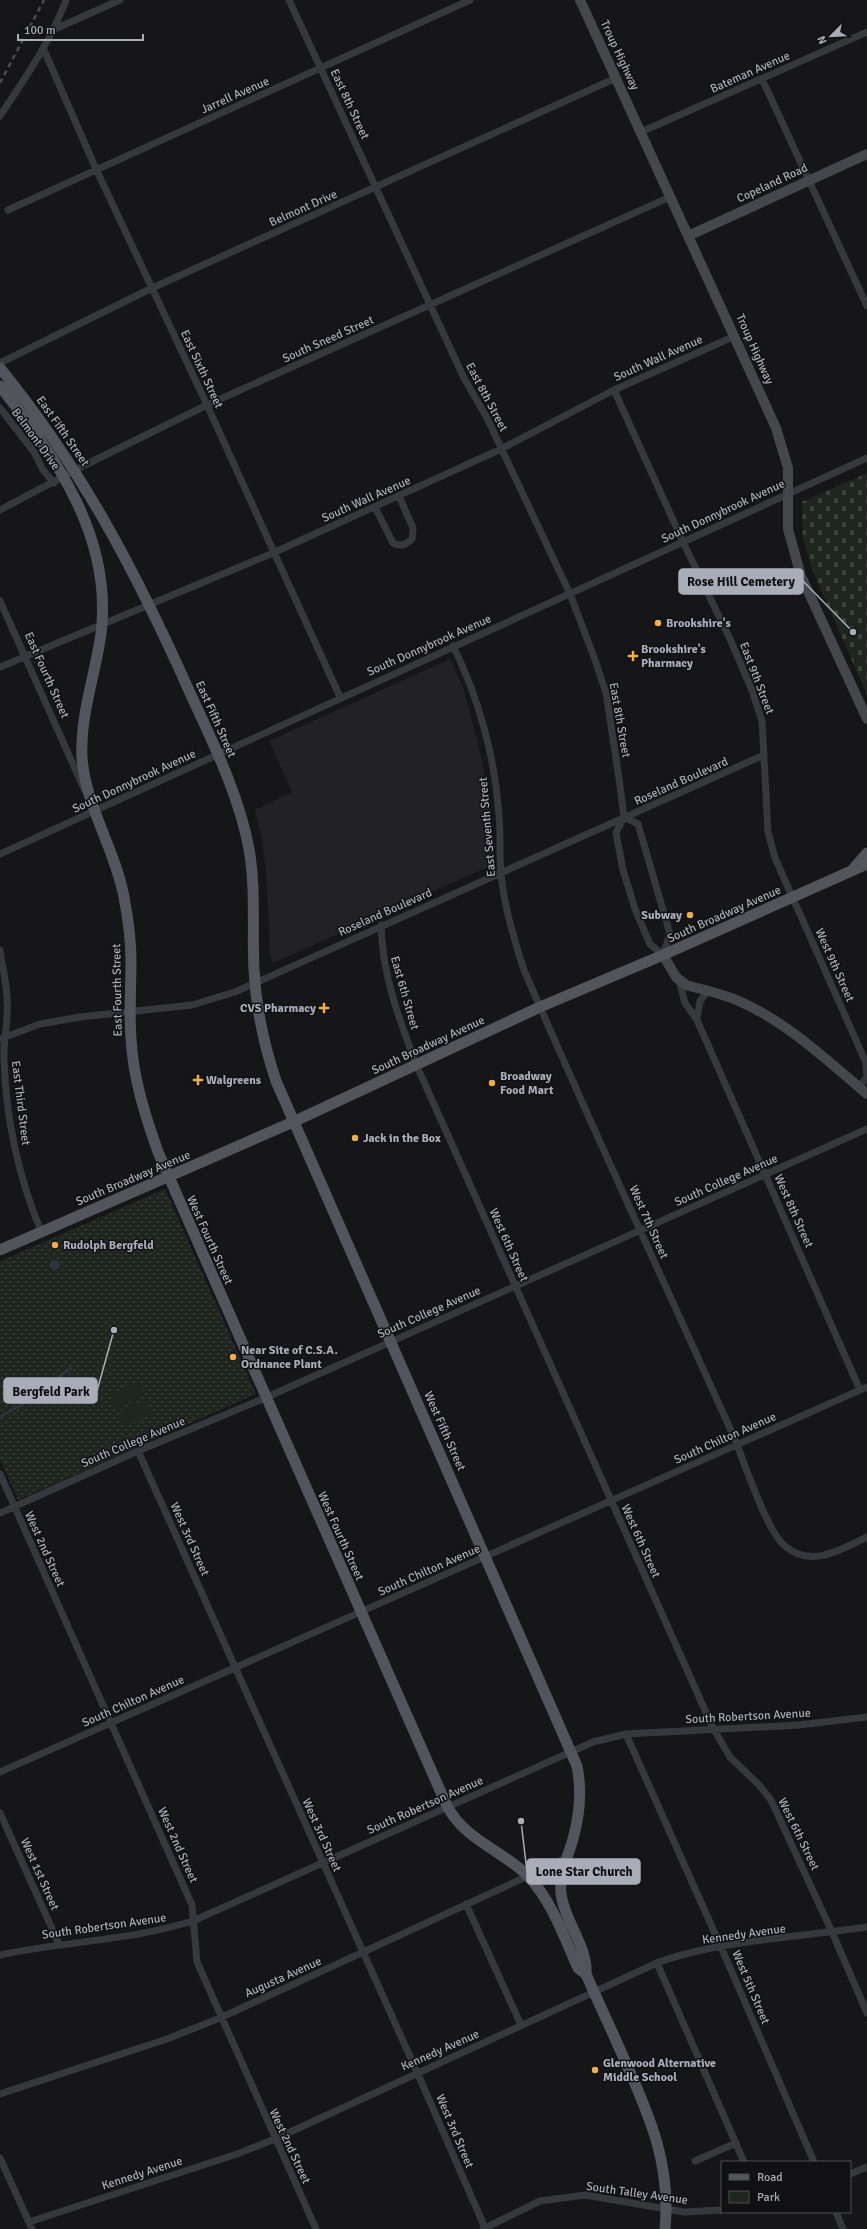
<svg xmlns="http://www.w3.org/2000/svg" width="867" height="2229" font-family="Signika,sans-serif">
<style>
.built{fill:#222225}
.green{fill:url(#green-dots)}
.cemetery{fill:url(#cemetery-stones)}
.pitch{fill:#1e261f}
.water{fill:#2c353c}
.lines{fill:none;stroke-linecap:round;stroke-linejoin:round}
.stream{stroke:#2c353c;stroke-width:2.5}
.street{stroke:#37383d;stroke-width:7}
.secondary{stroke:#45474d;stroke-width:10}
.primary{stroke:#53555c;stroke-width:11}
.rail{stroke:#4a4c52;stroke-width:2.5;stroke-dasharray:5 4;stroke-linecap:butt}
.poi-dot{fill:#f2b134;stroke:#111113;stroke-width:1.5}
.labels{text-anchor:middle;stroke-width:3;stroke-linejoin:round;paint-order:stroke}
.street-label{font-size:12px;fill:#a8adb8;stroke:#111113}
.poi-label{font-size:12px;font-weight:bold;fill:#a8adb8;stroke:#111113;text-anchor:start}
.leader{fill:none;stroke:#a8adb8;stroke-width:1.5}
.callout-dot{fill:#a8adb8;stroke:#111113;stroke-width:1.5}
.callout{fill:#a8adb8;stroke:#a8adb8;stroke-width:1.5}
.callout-label{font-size:13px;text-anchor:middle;font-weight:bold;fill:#111}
</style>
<defs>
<pattern id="green-dots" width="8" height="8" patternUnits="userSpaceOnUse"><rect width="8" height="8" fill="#1e261f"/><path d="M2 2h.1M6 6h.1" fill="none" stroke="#3c433d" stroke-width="1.8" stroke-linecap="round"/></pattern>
<pattern id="cemetery-stones" width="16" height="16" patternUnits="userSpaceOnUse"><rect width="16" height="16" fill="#1e261f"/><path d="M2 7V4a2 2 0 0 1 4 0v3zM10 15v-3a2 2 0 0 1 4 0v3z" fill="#3c433d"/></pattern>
</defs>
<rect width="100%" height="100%" fill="#161618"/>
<path class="built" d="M450 659 463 687 480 751 490 807 494 856 492 865 273 963 270 954 267 881 262 839 255 810 292 792 269 741Z"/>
<path class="green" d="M165 1189 256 1394 18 1500 0 1459V1261Z"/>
<path class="cemetery" d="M867 473V695L812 569 803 538 802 502Z"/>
<path class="pitch" d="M138 1382 144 1395 116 1408 110 1395Z
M146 1400 152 1413 124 1426 118 1412Z"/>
<path class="water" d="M50 1265a5 5 0 1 1 10 0a5 5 0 1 1-10 0Z"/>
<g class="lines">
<path class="stream" d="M0 1417 21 1405 71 1368"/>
<path class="street" d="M289 0 464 378 487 418 570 594 594 657 606 693 619 778 624 817 616 833 623 870 635 909 650 944 663 955 670 934 638 824 624 817
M55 29 120 0
M44 50 96 169 207 405 340 697
M762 79 867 306
M0 116C25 78 50 43 66 0
M641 132 867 32
M8 210 470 0
M0 363 152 288 616 78
M614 390 683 542 730 639 751 688 762 721 768 832 775 858 867 1065
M0 408 34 452 43 470 54 483
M375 507 393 543C401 547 405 545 412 539L413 528 399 496
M0 510 87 464 207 405 670 197
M0 601 85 791
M453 646C479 698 495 758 499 815 501 835 499 854 501 873 504 906 514 939 524 970 591 1126 663 1279 732 1433 744 1459 766 1532 786 1547 812 1568 842 1549 867 1537
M0 667 273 553 501 449 614 390 735 336
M0 854 867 458
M381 925C382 974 399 1019 416 1064L713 1728 730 1757 759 1785 771 1800 832 1932 867 2013
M0 950C3 970 9 993 7 1014 7 1029 3 1043 4 1059 6 1119 18 1176 41 1231
M679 980 685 1003 697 1020 860 1390
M697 1019 700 1001 708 991
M0 1039 40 1024 80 1017 192 1005 235 992 764 755
M859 1087 867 1077 866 1063
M138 1451 417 2072 485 2228
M0 1474 192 1905 197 1962 316 2229
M0 1513 138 1451 265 1398 867 1129
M626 1734 721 1947 814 2162
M0 1772 867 1387
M0 1813 59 1944
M466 1904 521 2025
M0 1955C64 1941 132 1941 195 1920L593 1742 626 1734 799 1725 867 1717
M657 1963 744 2162
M0 2094 167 2039 220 2018 567 1858
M0 2158 32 2229
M695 2161 736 2143
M850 2174 867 2167
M836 2212 843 2229
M29 2222 237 2154 275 2139 659 1962C722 1940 800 1937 867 1927
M483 2229 540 2201 585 2195 684 2212 722 2210"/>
<path class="secondary" d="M580 0 776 428 788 468V529L801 576 867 719
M688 236 867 154
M663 955 676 977 686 985C704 990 724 994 741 1002 788 1023 828 1061 867 1094"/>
<path class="primary" d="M0 368C83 470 138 576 191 695 214 745 239 795 249 849 256 889 252 929 254 970 256 1008 264 1045 276 1081L577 1766C582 1791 580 1814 573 1839 568 1856 559 1875 561 1893 564 1921 588 1946 586 1974 599 2004 613 2033 626 2063 651 2119 671 2166 665 2229
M0 386C56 458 113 537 101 634 95 676 80 715 82 758 86 807 115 849 124 897 128 918 131 940 131 961 131 987 129 1013 131 1038 133 1078 145 1115 158 1152L447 1806C465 1840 502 1850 528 1876 552 1901 564 1937 578 1968L586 1974
M853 869 867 853
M0 1250 293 1122 540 1007 663 955 867 864"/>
<path class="rail" d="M0 83 44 0"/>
</g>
<g class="poi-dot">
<circle cx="658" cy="623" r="4"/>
<path d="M631 650h4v4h4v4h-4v4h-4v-4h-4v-4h4z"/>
<circle cx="690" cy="915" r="4"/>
<path d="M322 1002h4v4h4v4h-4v4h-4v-4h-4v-4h4z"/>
<path d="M196 1074h4v4h4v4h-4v4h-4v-4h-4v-4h4z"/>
<circle cx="492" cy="1083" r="4"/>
<circle cx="355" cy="1138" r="4"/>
<circle cx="55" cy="1245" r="4"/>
<circle cx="233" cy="1357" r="4"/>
<circle cx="595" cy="2070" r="4"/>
</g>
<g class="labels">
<g class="street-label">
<text transform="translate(620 55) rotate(65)" y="4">Troup Highway</text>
<text transform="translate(750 72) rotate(-24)" y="4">Bateman Avenue</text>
<text transform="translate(235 95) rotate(-24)" y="4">Jarrell Avenue</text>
<text transform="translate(350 104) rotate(65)" y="4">East 8th Street</text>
<text transform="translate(772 183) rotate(-25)" y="4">Copeland Road</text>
<text transform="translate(303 208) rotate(-24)" y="4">Belmont Drive</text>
<text transform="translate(328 339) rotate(-24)" y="4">South Sneed Street</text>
<text transform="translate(755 349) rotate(66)" y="4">Troup Highway</text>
<text transform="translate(658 358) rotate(-24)" y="4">South Wall Avenue</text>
<text transform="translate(202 369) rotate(65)" y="4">East Sixth Street</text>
<text transform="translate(487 397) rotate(62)" y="4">East 8th Street</text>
<text transform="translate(63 431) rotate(55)" y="4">East Fifth Street</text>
<text transform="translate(36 439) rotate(54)" y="4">Belmont Drive</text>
<text transform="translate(366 499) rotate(-24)" y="4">South Wall Avenue</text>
<text transform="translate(723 511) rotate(-25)" y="4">South Donnybrook Avenue</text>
<text transform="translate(429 645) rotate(-24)" y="4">South Donnybrook Avenue</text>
<text transform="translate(47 675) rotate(66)" y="4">East Fourth Street</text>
<text transform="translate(757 678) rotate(69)" y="4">East 9th Street</text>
<text transform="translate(216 719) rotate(66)" y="4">East Fifth Street</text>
<text transform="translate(620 720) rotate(80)" y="4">East 8th Street</text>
<text transform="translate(134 781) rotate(-25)" y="4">South Donnybrook Avenue</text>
<text transform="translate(681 781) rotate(-24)" y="4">Roseland Boulevard</text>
<text transform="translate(487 827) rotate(-95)" y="4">East Seventh Street</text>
<text transform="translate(385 912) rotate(-24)" y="4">Roseland Boulevard</text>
<text transform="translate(724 914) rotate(-24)" y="4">South Broadway Avenue</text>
<text transform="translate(835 965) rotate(66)" y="4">West 9th Street</text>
<text transform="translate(117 990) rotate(-91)" y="4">East Fourth Street</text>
<text transform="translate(405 993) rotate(74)" y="4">East 6th Street</text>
<text transform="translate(428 1045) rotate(-25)" y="4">South Broadway Avenue</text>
<text transform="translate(21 1103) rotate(83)" y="4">East Third Street</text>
<text transform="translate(133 1178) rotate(-23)" y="4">South Broadway Avenue</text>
<text transform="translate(726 1180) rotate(-24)" y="4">South College Avenue</text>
<text transform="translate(794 1211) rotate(66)" y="4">West 8th Street</text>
<text transform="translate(649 1222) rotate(66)" y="4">West 7th Street</text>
<text transform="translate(210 1240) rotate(66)" y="4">West Fourth Street</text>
<text transform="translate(509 1245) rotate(66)" y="4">West 6th Street</text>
<text transform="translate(429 1312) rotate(-24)" y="4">South College Avenue</text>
<text transform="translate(445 1431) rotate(66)" y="4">West Fifth Street</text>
<text transform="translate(725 1438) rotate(-24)" y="4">South Chilton Avenue</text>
<text transform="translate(133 1442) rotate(-23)" y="4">South College Avenue</text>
<text transform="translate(341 1536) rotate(66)" y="4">West Fourth Street</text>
<text transform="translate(190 1539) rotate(66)" y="4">West 3rd Street</text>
<text transform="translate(641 1541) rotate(66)" y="4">West 6th Street</text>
<text transform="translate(45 1549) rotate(66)" y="4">West 2nd Street</text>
<text transform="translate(429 1570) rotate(-24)" y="4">South Chilton Avenue</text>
<text transform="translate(133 1701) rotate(-24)" y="4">South Chilton Avenue</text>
<text transform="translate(748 1716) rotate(-3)" y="4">South Robertson Avenue</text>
<text transform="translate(425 1805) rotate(-24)" y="4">South Robertson Avenue</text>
<text transform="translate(799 1834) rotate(64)" y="4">West 6th Street</text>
<text transform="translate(322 1835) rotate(66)" y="4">West 3rd Street</text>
<text transform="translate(178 1845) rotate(66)" y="4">West 2nd Street</text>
<text transform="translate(40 1874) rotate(66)" y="4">West 1st Street</text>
<text transform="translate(104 1926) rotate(-8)" y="4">South Robertson Avenue</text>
<text transform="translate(744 1934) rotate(-8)" y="4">Kennedy Avenue</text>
<text transform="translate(283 1977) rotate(-24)" y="4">Augusta Avenue</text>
<text transform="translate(751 1987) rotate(67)" y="4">West 5th Street</text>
<text transform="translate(440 2050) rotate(-24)" y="4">Kennedy Avenue</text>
<text transform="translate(455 2131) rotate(67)" y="4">West 3rd Street</text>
<text transform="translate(290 2146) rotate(65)" y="4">West 2nd Street</text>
<text transform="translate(142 2173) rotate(-18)" y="4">Kennedy Avenue</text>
<text transform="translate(637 2193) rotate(8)" y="4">South Talley Avenue</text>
</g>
<g class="poi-label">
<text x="666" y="627">Brookshire's</text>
<text x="641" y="653">Brookshire's<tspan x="641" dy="14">Pharmacy</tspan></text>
<text x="682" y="919" text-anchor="end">Subway</text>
<text x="316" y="1012" text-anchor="end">CVS Pharmacy</text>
<text x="500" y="1080">Broadway<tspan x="500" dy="14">Food Mart</tspan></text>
<text x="206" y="1084">Walgreens</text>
<text x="363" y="1142">Jack in the Box</text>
<text x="63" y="1249">Rudolph Bergfeld</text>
<text x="241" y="1354">Near Site of C.S.A.<tspan x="241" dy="14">Ordnance Plant</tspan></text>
<text x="603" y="2067">Glenwood Alternative<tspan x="603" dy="14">Middle School</tspan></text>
</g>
</g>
<path class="leader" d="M853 632L803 581M114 1330L97 1391M521 1821L527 1872"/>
<g class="callout-dot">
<circle cx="853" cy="632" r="4"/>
<circle cx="114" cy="1330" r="4"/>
<circle cx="521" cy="1821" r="4"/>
</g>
<g class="callout">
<rect x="679" y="569" width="124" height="25" rx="4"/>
<rect x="4" y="1378" width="93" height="25" rx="4"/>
<rect x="527" y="1859" width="113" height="25" rx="4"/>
</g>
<g class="callout-label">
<text x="741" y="586">Rose Hill Cemetery</text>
<text x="51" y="1396">Bergfeld Park</text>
<text x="584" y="1876">Lone Star Church</text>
</g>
<rect x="721" y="2161" width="130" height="52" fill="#111113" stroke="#4d4f55"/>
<rect x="729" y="2174" width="20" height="6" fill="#53555c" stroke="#4d4f55"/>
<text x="757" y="2181" font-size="12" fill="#a8adb8">Road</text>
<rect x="729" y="2191" width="20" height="12" fill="#1e261f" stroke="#4d4f55"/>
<text x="757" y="2201" font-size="12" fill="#a8adb8">Park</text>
<g transform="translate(831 36) rotate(246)" stroke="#111113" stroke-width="3" paint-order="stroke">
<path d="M0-3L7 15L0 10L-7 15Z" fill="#a8adb8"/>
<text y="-6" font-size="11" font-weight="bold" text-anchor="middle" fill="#a8adb8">N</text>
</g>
<path d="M18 34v6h125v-6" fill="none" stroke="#a8adb8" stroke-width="2"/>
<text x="24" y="34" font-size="12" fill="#a8adb8" stroke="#111113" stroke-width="3" paint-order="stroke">100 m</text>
</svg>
